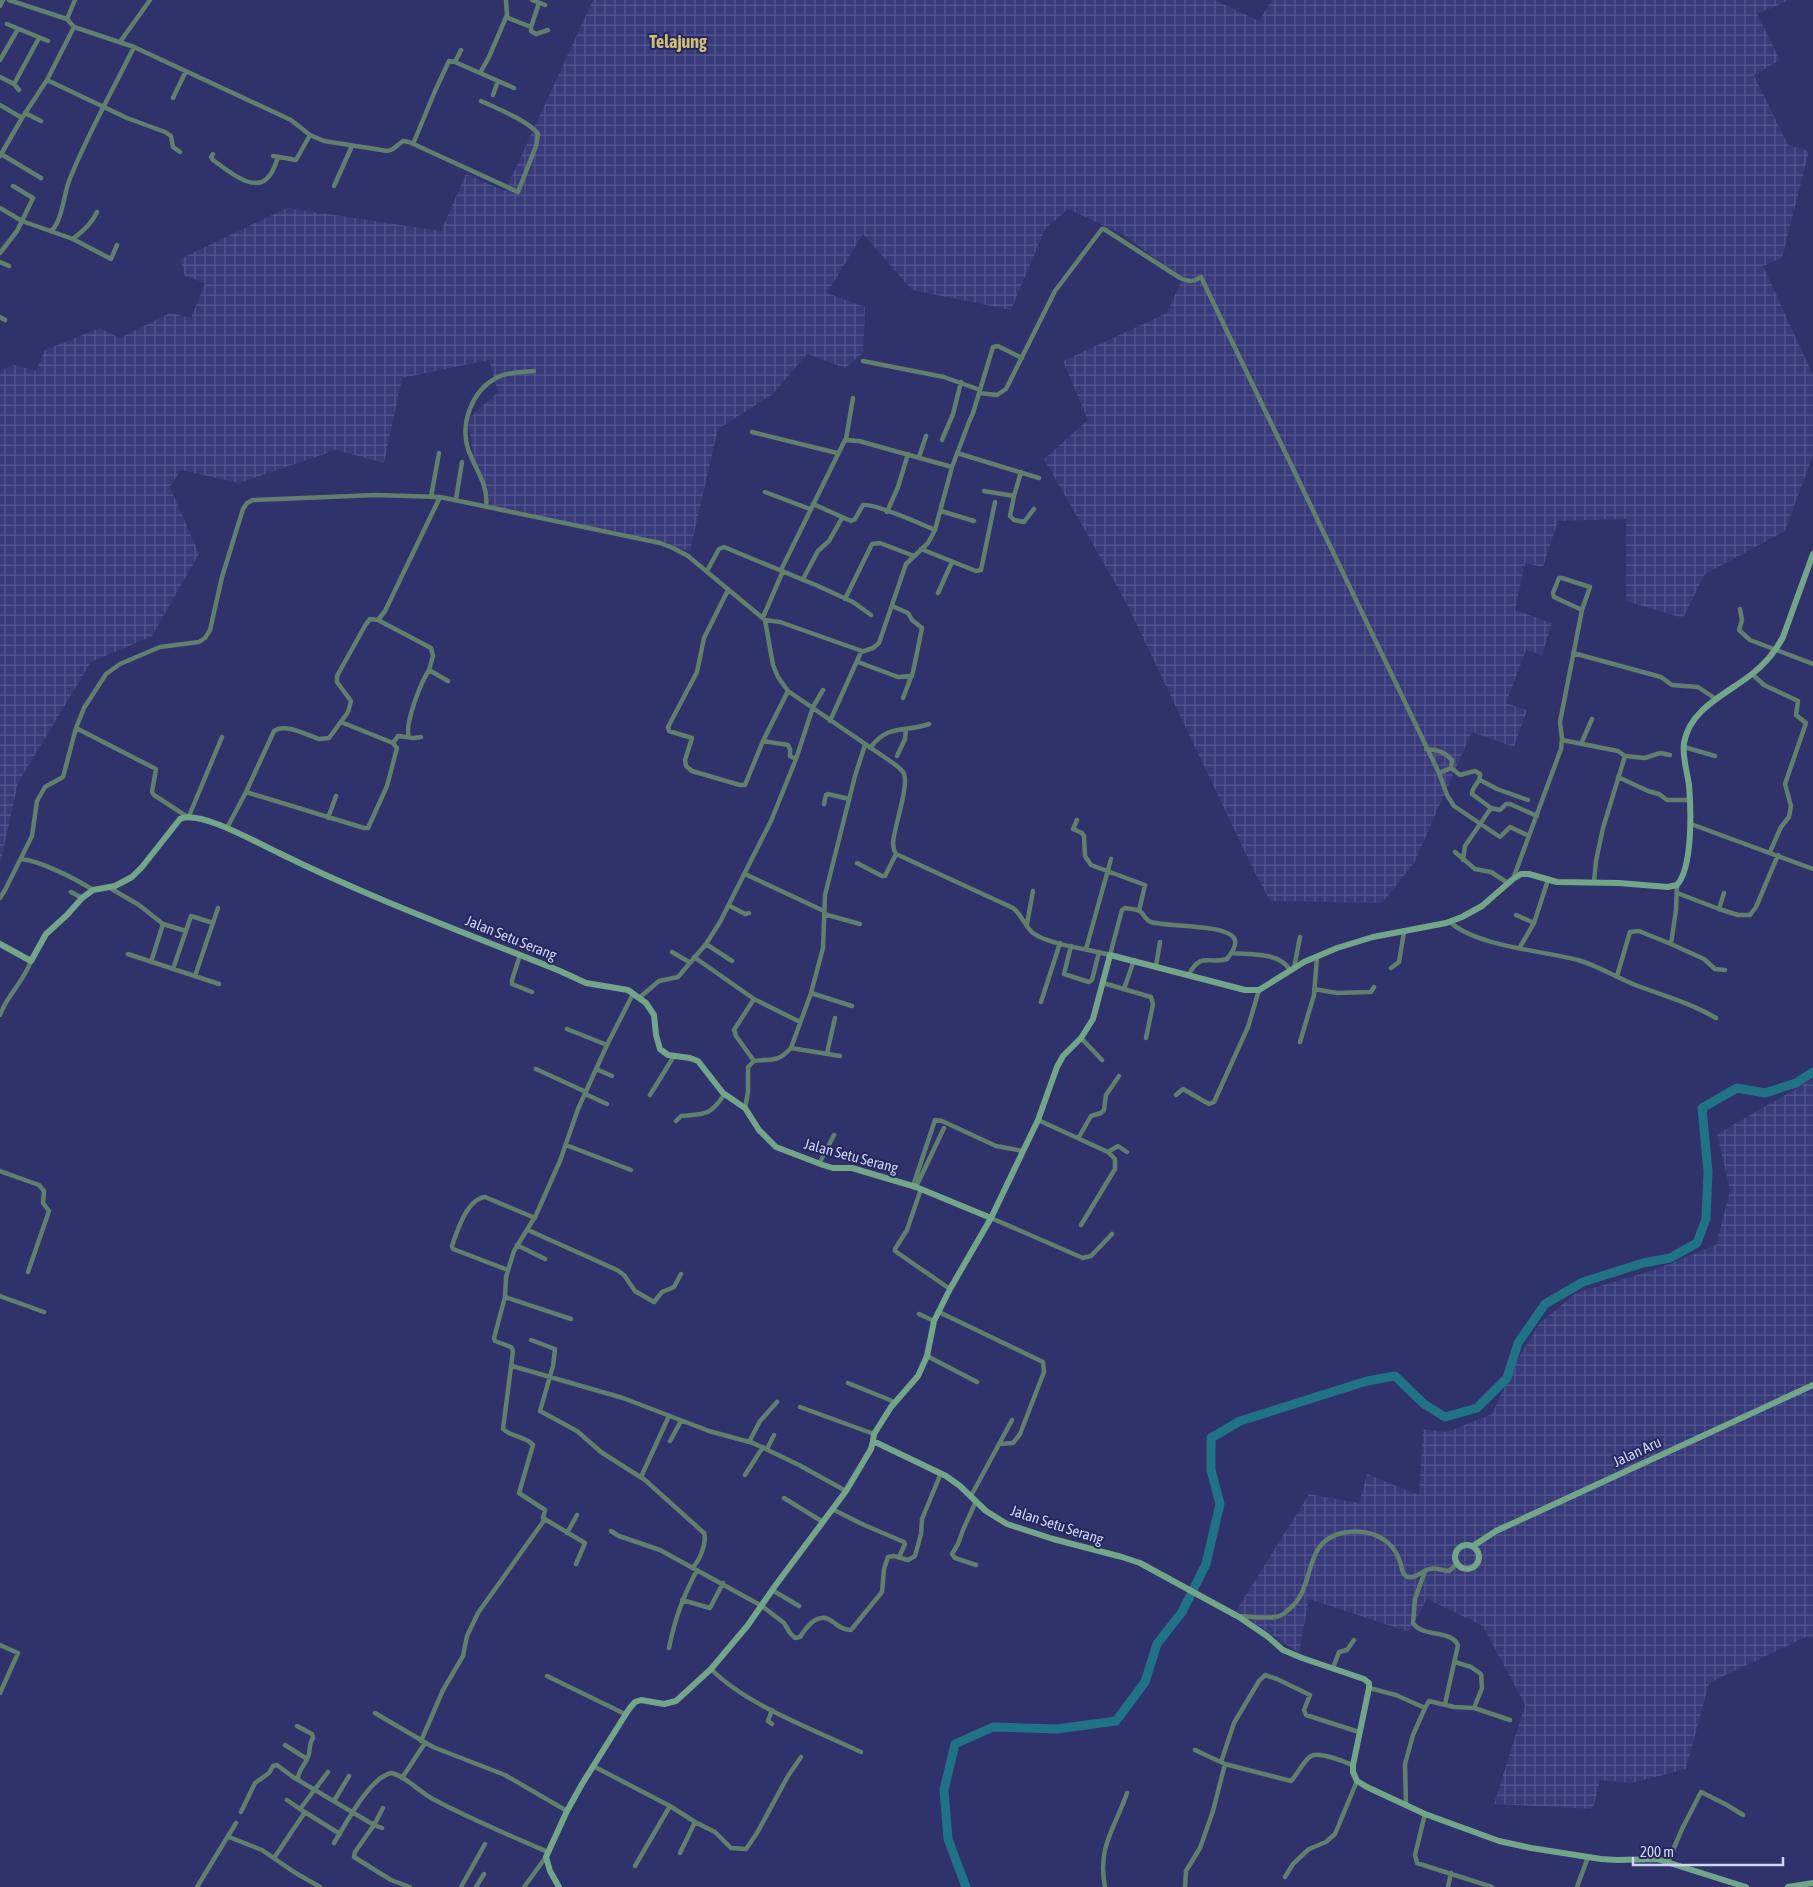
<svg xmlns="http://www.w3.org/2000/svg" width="1813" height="1887" font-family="'Asap Condensed',sans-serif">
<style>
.industrial{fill:url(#industrial-grid)}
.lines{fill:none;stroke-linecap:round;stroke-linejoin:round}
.river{stroke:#207286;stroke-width:9}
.street{stroke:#607f6d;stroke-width:4.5}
.secondary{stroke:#73a689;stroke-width:6}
.labels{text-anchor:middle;stroke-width:4;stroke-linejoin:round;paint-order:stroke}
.street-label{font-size:15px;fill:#d0d5f8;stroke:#27275f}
.quarter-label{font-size:18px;font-weight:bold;fill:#d0c073;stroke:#27275f}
</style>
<defs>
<pattern id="industrial-grid" width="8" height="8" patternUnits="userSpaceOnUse" patternTransform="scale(1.25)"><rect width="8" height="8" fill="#383a7a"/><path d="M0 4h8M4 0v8" fill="none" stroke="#54568e"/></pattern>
</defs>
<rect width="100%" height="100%" fill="#30326b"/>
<path class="industrial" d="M593 0H1215L1259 21 1272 0H1790L1757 14 1780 60 1754 75 1788 145 1809 151 1782 258 1763 266 1813 375V455L1785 531 1705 574 1683 618 1626 601V519L1558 521 1543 567 1525 563 1515 610 1552 623 1542 655 1526 650 1506 703 1527 710 1514 747 1472 732 1414 863 1382 903 1270 901 1253 869 1127 604 1044 459 1088 420 1063 361 1167 313 1182 279 1124 235 1068 209 1045 229 1011 310 912 290 863 234 827 293 865 307 863 353 845 368 807 354 773 394 718 429 690 551 492 509 473 457 468 419 498 392 489 360 402 378 384 463 336 450 239 483 181 470 170 487 199 554 152 636 91 662 18 783 0 865V371L14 365 36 371 45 350 100 328 120 338 170 313 191 318 205 283 185 276 180 259 287 208 441 231 466 174 505 191Z
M1813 1079V1638L1806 1637 1709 1683 1686 1769 1632 1783 1600 1780 1593 1809 1494 1804 1525 1705 1483 1626 1427 1599 1409 1632 1309 1599 1299 1653 1236 1611 1309 1494 1359 1503 1367 1474 1419 1495 1423 1429 1447 1432 1492 1414 1517 1360 1540 1323 1576 1293 1654 1270 1716 1245 1730 1190 1717 1134Z"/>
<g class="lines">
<path class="river" d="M966 1887 948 1839 944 1790 955 1744 993 1727 1057 1729 1116 1721 1145 1682 1157 1644 1182 1612 1206 1564 1220 1504 1211 1470V1438L1240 1421 1367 1381 1395 1376 1424 1404 1445 1417 1477 1408 1507 1378 1518 1343 1545 1304 1583 1282 1643 1263 1670 1258 1697 1243 1706 1219 1708 1172 1702 1108 1737 1088 1765 1093 1796 1083 1813 1072"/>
<path class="street" d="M9 0 67 19 74 27 134 47 291 120 310 135 324 141 388 151 393 149 403 141 409 142 518 192 536 146 538 134C529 121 496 108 481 101
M532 0 545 5
M539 3 531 27V31L536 34 548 30
M0 6 3 0
M506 17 531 27
M67 19 75 0
M7 24 48 41
M120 42 150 0
M0 60 18 29
M455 62 461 50
M480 73 514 88
M0 77 14 84 19 90
M47 80 127 118 165 132 171 136 173 147 180 152
M14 84 39 38
M493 95 498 81
M173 98 186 71
M0 105 22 118
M25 113 41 121
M413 144 435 91 449 61 455 62 480 73 489 57 507 15 506 0
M1 154 41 178
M213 154 211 157 213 160C227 170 256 196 270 175 274 170 276 163 278 157
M0 156 22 118 47 80 74 27
M273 156 296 160 310 135
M13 186 33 198 22 221 73 239 111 259 117 245
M334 186 352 146
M0 208 22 221 17 231 0 253
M51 231C62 222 64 194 69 181 87 135 112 92 134 47
M73 239C83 230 91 225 97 212
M0 262 9 266
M0 317 5 320
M863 361 944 377 980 390
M979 393 997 395 1006 389 1055 291 1102 229H1104L1180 278C1189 282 1194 282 1201 277L1439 773 1447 795 1454 806 1500 837 1510 827 1529 836
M752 432 837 453
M846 439 853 398
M942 440 953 414 961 382
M957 453 1039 478
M919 457 926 436
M1021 472 1014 496 1010 516 1014 520 1024 522 1034 509
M984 491 1014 496
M765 492 810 509
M431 497 439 453
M456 499 462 462
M813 504 851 521 855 519 863 505C875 503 921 524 935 530
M486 507C489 485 475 469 468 449 460 423 472 391 496 378 507 372 522 372 534 371
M941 511 974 521
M887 512 898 487 908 454
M921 549 976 571 981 570 995 502
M781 570 845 440 859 441 952 467
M707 571 719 549 724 547 818 586 853 602 871 615
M803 579 818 551 829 541 842 518
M728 590 704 638 697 672 668 727 669 731 692 738 685 760 686 766 692 771 740 785H745L763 741 788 691
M938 593 952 562
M845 599 872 544 880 543 914 556
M892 606 908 613 912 620 922 628 913 672 903 698
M1740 609 1742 620 1739 630 1750 640 1813 664
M763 617 783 571
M378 620 431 648 433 656 429 670 448 681
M765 620 780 622 862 651
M1573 653 1661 677 1672 685 1698 687 1716 699
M858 662 898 677 912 676
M1752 674 1764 685 1798 701 1796 715 1806 723 1785 784 1791 806 1789 817 1781 827 1770 852
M830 721 861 652 873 648 879 643 906 564 928 543 935 530 952 467 969 422 973 413 993 347 998 346 1022 358
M76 728 156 769 152 792 154 795 186 816
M409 737C404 725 421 682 429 670
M1562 740 1618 751 1625 756 1603 828 1596 861 1594 882
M763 741 788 745 790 749V756L796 759
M393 743 398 736 414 738 421 737
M1581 744 1592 719
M1684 747 1715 756
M870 748C889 723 903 733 929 724
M1426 749C1437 749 1445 752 1452 760L1451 768 1439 773
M897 756 905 739 906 729
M1625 756 1645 758 1660 753 1670 755
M1451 768 1460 775 1475 771 1480 774C1481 783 1472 785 1472 794L1491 808 1500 810 1506 804H1510L1537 816
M1618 777 1648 791 1659 794 1667 800H1689
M1480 780 1497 789 1528 800
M246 792 364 828H368L387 786 397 748 393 743 341 722
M824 804 826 795 828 794 849 799
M189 816 222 737
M328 818 336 796
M1077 820 1073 829 1082 833 1084 836 1085 856 1091 865 1145 885 1139 911
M1691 824 1813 869
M227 828 246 792 274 731C286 723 306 735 319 739L329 738 348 712 351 701 337 682V676L366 624 370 619 378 620 385 611 440 497
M1455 852 1475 869 1491 872 1508 883
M21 859C41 861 76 879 93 890
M1463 860 1465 846 1491 808
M857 863 882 876H885L896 854
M745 874 824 911
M1513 879 1561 749 1562 739 1560 722 1582 610 1554 597 1553 593 1559 578H1562L1590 587 1582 610
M110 888 139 905 163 924 186 931
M71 892 82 898
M1677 893 1719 909 1724 893
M0 898 5 890 32 836 37 801 45 787 63 777 76 728 84 708 106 674 120 664 160 647 199 642 205 638 210 630 222 577 243 509 247 503 253 500 376 495 440 497 660 543 673 548 688 556 765 620 773 665 778 677 788 691 893 763C897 766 902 769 904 774 909 787 894 827 893 843L894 850 896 854 1013 908C1022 915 1025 927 1033 933 1049 945 1090 949 1110 955L1122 910 1125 908C1129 909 1136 909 1140 911 1144 914 1145 920 1151 922 1166 927 1225 924 1234 938 1238 944 1231 954 1227 959 1209 965 1202 951 1189 974
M730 906 745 914 749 913
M1719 909 1738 915H1750L1756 907 1778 855
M824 914 860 924
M1516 915 1534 923 1548 880
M1450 922C1476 946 1543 951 1578 960 1599 966 1617 978 1638 986 1664 996 1691 1003 1716 1018
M1027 924 1033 891
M706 944 732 961
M1671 944 1704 959 1715 969 1725 970
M1071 946 1064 974 1089 982 1092 980 1099 952
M1520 947 1534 923
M1086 949 1111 859
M672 952 689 962
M1232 953C1252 955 1279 952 1290 970
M128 954 219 984
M520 955 512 980V984L532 992
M694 957 754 999 800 1022
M151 962 163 924
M1156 966 1160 942
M1294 968 1300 937
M1391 968 1399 962 1404 932
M173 969 191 916 213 923
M195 976 218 908
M1617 976 1630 932 1639 931 1671 944 1676 910 1677 885
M1103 983 1151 997 1153 1004 1146 1038
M1124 989 1134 960
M1314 989 1337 993 1371 992 1374 987
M811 993 852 1006
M639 998 659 981 678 977 706 944 720 922 771 821 796 759 813 707 823 690
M1041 1002 1060 943
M0 1015C7 995 23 983 31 961
M567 1029 607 1045
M1081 1038 1102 1060
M1300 1042 1314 995 1317 957
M791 1048 811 993 823 948 825 895 855 776 865 745
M827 1053 835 1018
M754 1061C772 1058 776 1064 791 1048L840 1056
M536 1069 586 1092
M596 1069 612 1076
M585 1094 607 1104
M650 1095 674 1056
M1176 1095 1183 1089 1209 1104 1214 1102 1248 1027 1259 990
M745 1108 748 1092V1067L754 1061 736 1036 734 1030 754 999
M1038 1120 1108 1152 1115 1159V1169L1081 1225
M676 1121 681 1116C705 1114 710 1116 724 1095
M1079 1137 1091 1116 1101 1113 1104 1110 1106 1095 1119 1076
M566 1145 631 1170
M1108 1152 1118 1146 1127 1152
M819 1164 834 1135
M0 1171 39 1185 44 1191 43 1203 49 1211 28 1272
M913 1186 935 1120 942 1121 996 1146 1023 1151
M916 1187 944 1128
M921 1189 907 1230 895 1249V1251L950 1289
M991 1218 1083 1258 1091 1256 1112 1234
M528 1230 617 1270 624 1275 635 1291 654 1302 662 1292 674 1287 681 1274
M517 1245 545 1259
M508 1270 453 1249 452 1246C457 1231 467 1199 485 1197L535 1218
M0 1296 44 1312
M505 1297 571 1319
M939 1312 1043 1362 1044 1372 1020 1434 1013 1443 999 1444
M919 1314 934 1321
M531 1340 555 1349 553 1366 540 1411 577 1431 601 1452 645 1480 704 1533C707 1542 700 1561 692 1568
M927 1356 977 1382
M512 1366 623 1398 709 1431 753 1443 799 1465 846 1491
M848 1383 890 1400 894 1403
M800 1407 874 1434
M670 1441 681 1421
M749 1442 760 1421 777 1402
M767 1449 774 1435
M745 1475 763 1447
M641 1477 669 1416
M971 1496 1012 1420
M784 1498 823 1522
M976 1501 963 1530 958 1544 952 1554 955 1558 976 1565
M832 1509 864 1525 904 1542 905 1544 899 1557
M611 1531 619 1536 660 1550 762 1606 784 1623 790 1633 795 1638 800 1637C807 1626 819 1610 833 1622 839 1626 843 1630 851 1630L882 1592 884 1569 888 1557 894 1556 908 1560 915 1556 921 1534 922 1519 941 1473
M567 1533 577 1515
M576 1564 585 1543 543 1518 545 1510 519 1493 533 1445C526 1436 511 1437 503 1429L513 1351 511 1347 495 1341 494 1338 505 1297 506 1277 514 1251 536 1215 560 1161 578 1109 607 1045 633 994
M1425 1571 1415 1599 1413 1623C1423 1638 1450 1629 1458 1645L1445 1704
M772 1590 799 1606
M682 1600 710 1608 723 1583
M1237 1616C1246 1616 1267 1619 1275 1617 1280 1617 1285 1613 1288 1610 1317 1589 1301 1542 1342 1533 1366 1528 1392 1536 1400 1562 1402 1566 1401 1573 1406 1576 1414 1581 1422 1570 1430 1569 1436 1567 1443 1571 1449 1571L1457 1564
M0 1645 18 1653 0 1693
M669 1648C675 1618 683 1597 697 1570
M1455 1662 1471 1667 1481 1674 1482 1688 1474 1708
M1333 1668 1339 1652 1347 1650 1354 1640
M711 1669C746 1705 815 1730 861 1752
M547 1676 625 1714
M1369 1688 1396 1695 1425 1708 1429 1701 1454 1707 1474 1708 1510 1720
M375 1713 433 1747 505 1775 567 1811
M772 1724 768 1721 772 1710
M297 1726 312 1734 313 1738C308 1745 311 1751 308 1757 305 1765 298 1770 298 1779
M421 1741 443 1690 463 1656 467 1636 478 1613 545 1519
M285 1745 307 1759
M1195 1750 1225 1764 1291 1781C1298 1774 1303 1761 1311 1756 1319 1751 1344 1762 1353 1765
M1221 1762 1234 1723 1259 1681 1265 1675 1277 1679 1310 1695 1304 1710 1306 1715 1359 1732
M593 1766 670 1806 695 1822 680 1853
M328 1772 300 1809 340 1834
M402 1778 425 1743
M287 1800 300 1809
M334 1801 349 1776
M1406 1805 1405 1764 1413 1735 1425 1708
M241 1812 255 1783 269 1773 273 1766 277 1765 293 1777 374 1825 355 1852 354 1857 391 1880 410 1887
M1425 1814 1415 1855 1417 1863 1492 1887
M695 1822 715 1832 731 1848 746 1849 757 1833 788 1776 801 1757
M382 1828 374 1825 383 1808
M229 1837 262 1850 294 1872 320 1887
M334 1843C346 1824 369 1778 391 1773 406 1776 419 1792 433 1799 470 1819 509 1835 548 1852
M274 1858 305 1812
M1668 1862 1682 1829 1701 1792 1727 1805 1743 1815
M635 1866 670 1806
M1285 1877 1293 1864 1309 1849 1326 1842 1335 1834 1357 1781
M197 1887 236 1823
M461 1887 485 1844
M476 1887 484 1874
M524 1887 546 1857
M1105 1887C1097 1847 1115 1828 1127 1793
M1185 1887 1186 1871 1200 1848 1213 1811 1225 1764
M1448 1887 1451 1873
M1577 1887 1588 1857"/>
<path class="secondary" d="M0 944 31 961 46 934 67 915 82 898 93 890 115 886 132 877 142 867 180 819C199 809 259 844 279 853 370 898 466 933 560 971L586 983 628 990 646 1003 654 1015 656 1035 660 1049 668 1055 690 1058 698 1061 723 1093 745 1108 759 1130 776 1147 823 1165 833 1168H852L916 1187 991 1218 950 1289 934 1321 927 1356 918 1376 891 1407 874 1434 873 1441 946 1476 960 1486 986 1511 1007 1524 1053 1539 1122 1557 1140 1563 1239 1617 1267 1636 1283 1650 1302 1658 1364 1679 1369 1683V1688L1353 1765V1772L1357 1781 1367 1787 1425 1814 1499 1841 1531 1848 1601 1859 1617 1860 1657 1859 1746 1887
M991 1218 1038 1120 1057 1067 1063 1056 1081 1038 1093 1019 1110 955 1245 990H1259L1304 962 1337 948 1373 937 1446 923 1462 917 1482 906 1513 879 1521 874H1529L1557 882 1619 883 1668 887 1677 885C1693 867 1691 808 1689 785 1687 771 1682 756 1684 743 1690 708 1727 694 1752 674 1765 664 1775 652 1783 637L1813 554
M1455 1557a12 12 0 1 1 24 0a12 12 0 1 1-24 0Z
M1473 1546 1496 1531 1813 1385
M559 1887 550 1871 546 1857 567 1811 582 1784 629 1709 635 1702 641 1700 664 1704 676 1701 711 1669 748 1625 775 1586 846 1491 871 1449 873 1441
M1788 1887 1813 1883"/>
</g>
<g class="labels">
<g class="street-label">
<text transform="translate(511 938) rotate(22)" y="5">Jalan Setu Serang</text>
<text transform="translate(851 1156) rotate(15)" y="5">Jalan Setu Serang</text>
<text transform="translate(1637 1452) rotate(-25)" y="5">Jalan Aru</text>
<text transform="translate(1057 1525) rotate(18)" y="5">Jalan Setu Serang</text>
</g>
<g class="quarter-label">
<text x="678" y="48">Telajung</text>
</g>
</g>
<path d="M1633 1857v8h150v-8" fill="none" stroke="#d0d5f8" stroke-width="2.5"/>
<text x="1640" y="1857" font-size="15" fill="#d0d5f8" stroke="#27275f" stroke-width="4" paint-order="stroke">200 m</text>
</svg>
